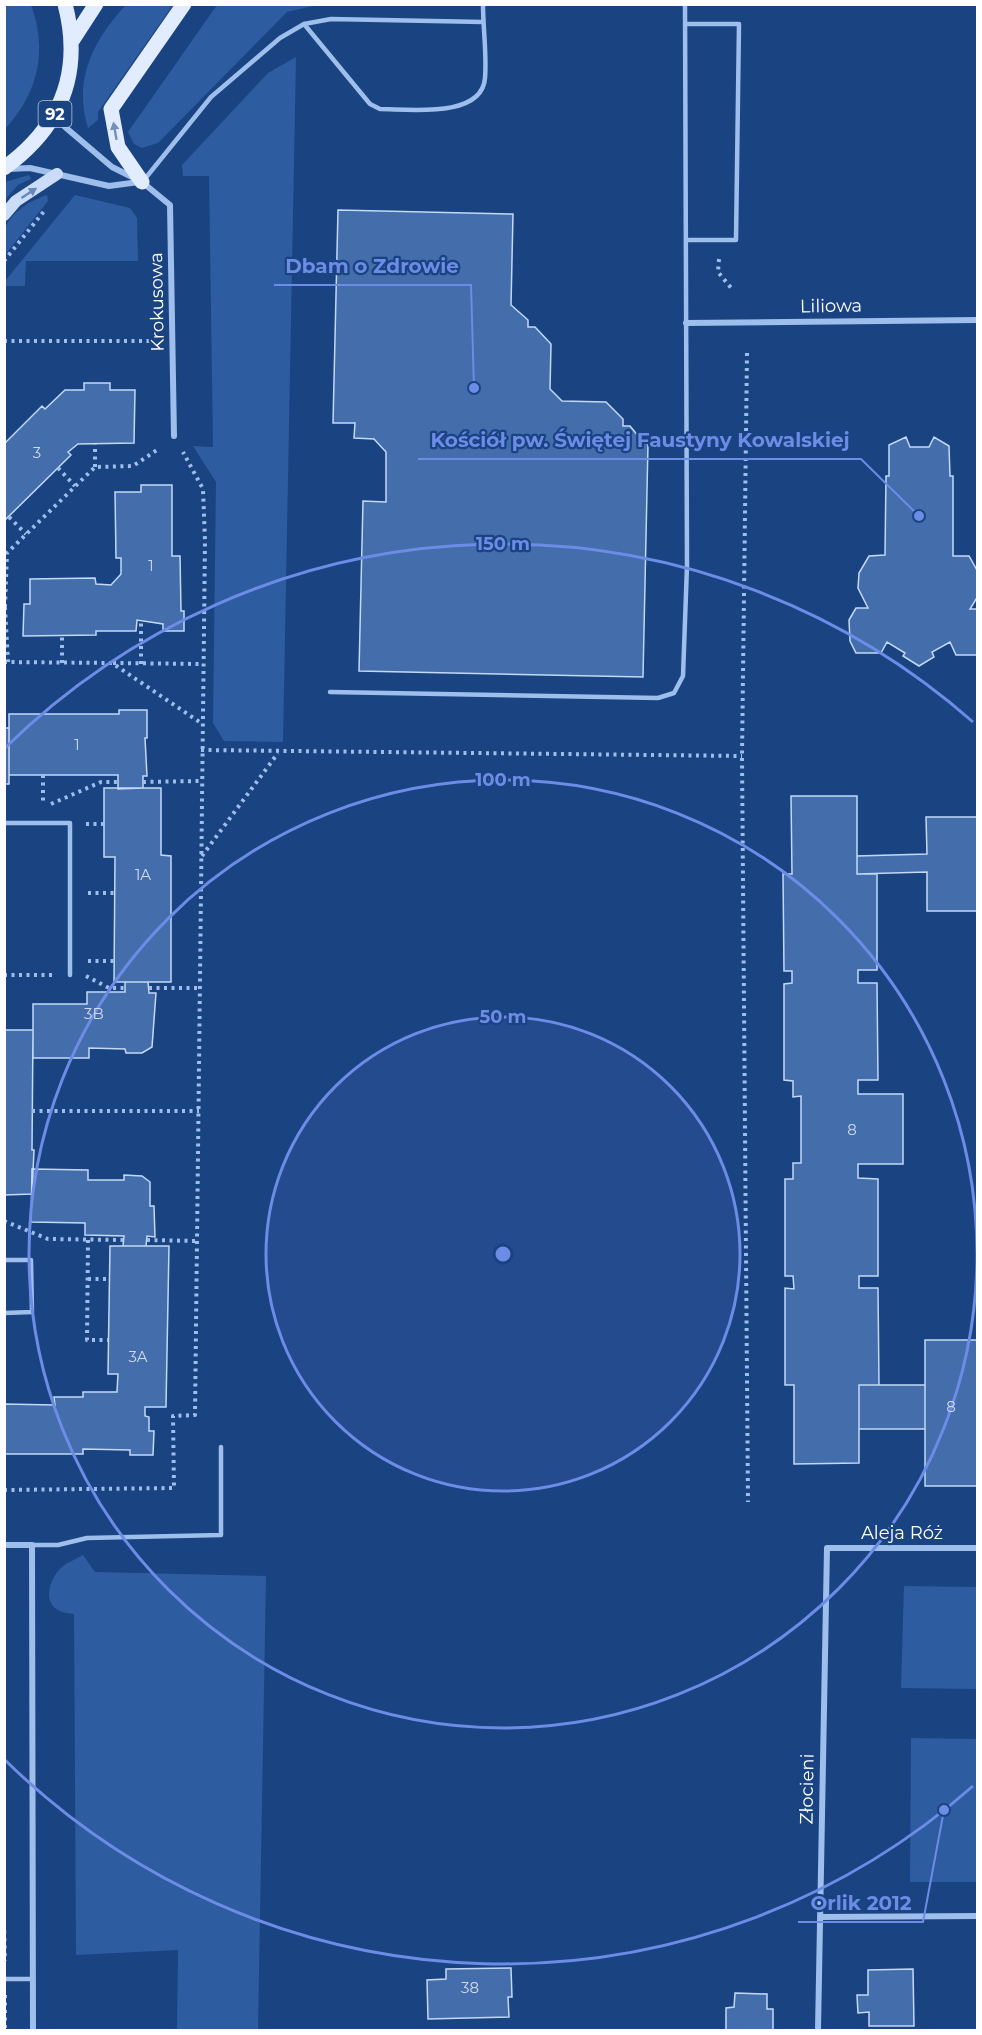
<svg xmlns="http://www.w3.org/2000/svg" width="982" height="2035" font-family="Montserrat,sans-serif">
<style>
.green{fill:#2d5ca1}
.building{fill:#436dab;stroke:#c3d9f8;stroke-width:1.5}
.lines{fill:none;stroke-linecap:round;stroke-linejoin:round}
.path{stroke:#9ebeeb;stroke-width:4;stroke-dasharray:3 4.5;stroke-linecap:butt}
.lane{stroke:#9ebeeb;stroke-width:4.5}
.street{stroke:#9ebeeb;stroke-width:6}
.secondary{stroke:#cadcf8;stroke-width:12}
.primary{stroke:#e2ecff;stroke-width:15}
.oneway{fill:#748fba}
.oneway2{fill:#6988b7}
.ring{fill:none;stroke:#6c8ce6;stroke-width:3}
.labels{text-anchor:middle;stroke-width:4.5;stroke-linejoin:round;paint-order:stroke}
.number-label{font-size:15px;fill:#d0daea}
.shield{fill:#1a4382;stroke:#bac7da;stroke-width:1.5}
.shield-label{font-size:16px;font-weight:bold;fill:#fff}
.street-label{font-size:18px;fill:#fff;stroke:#1a4382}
.centre{fill:#6c8ce6;stroke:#1a4382;stroke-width:3}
.ring-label{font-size:18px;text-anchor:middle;font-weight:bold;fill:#6c8ce6;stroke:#1a4382;stroke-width:4.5;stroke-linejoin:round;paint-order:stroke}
.leader{fill:none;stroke:#6c8ce6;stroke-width:2}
.callout-dot{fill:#6c8ce6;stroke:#1a4382;stroke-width:2}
.callout-label{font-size:20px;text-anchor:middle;font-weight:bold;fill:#6c8ce6;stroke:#1a4382;stroke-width:4.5;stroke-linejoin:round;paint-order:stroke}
</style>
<rect width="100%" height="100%" fill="#1a4382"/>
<path class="green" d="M5 4 31 5C48 51 38 93 5 129Z
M126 5H173L98 112V120L88 128C73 80 93 40 126 5Z
M217 5H317L287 12 158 143 142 148 134 144 128 132Z
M296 57 283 742 224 741 213 723 216 482 193 446 213 447 209 176H183L182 165 268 73Z
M29 175 31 179 18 185 5 200V182Z
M47 195 48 201 5 255C4 248 3 238 4 231 9 213 31 200 47 195Z
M75 195 130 208 137 218 138 261H26L25 286H5V336V281Z
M83 1555 95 1572 266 1576 258 2030H177L178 1950 76 1955 74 1614C70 1613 63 1613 60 1611 41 1603 50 1577 62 1567 68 1562 76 1559 83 1555Z
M904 1586 977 1587V1689L901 1688Z
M911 1738 977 1739V1882H910Z"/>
<path class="building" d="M338 210 513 214 511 305 528 320V327H535L551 344 550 389 562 401 606 402 623 419V426H630L644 443 648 444 643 677 359 671 363 501 386 502V452L374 439 354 438 355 423H333Z
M84 383H110V390H135L134 443 78 444 68 452 71 455 4 521V444L42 406 45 409 65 390H84Z
M906 437 910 447H929L934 437 949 446 950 476H953V556H969L978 572V596L970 609H978V655H956L950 642 932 652 934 657 919 666 903 656 905 653 887 642 881 653H856L850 641 849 620 856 608H868L858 588 859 573 869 556 885 555 886 476H889V445Z
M141 485H172V556H180L181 611H184V631H163V624L137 620 136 631H96V635L23 636 24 604H30V579L95 578 96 584 111 585 121 574V558H116L115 492H141Z
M119 710H147V738H145L147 776H143V788L118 789V775H9V714H119Z
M4 728H9V784H4Z
M104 788H161V855L171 856V982H114L115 857H104Z
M791 796H857V874H877V970H858V983H877L878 1080H858V1094H903V1164H858V1178L878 1179V1276H859V1288H878L879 1385H859V1463L794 1464V1385H785V1288L794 1289 793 1276H785V1179H793V1163H801V1096L793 1097V1081L784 1080V984L792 983V971H784L783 874H792Z
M926 817H978V911H927V872L857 874V856L927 854Z
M125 982H148L149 993H156L152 1047 142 1053H126L125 1049 89 1048V1058H33V1004H87V992H125Z
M4 1030H33L32 1150H34L32 1194 4 1195Z
M32 1169 88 1170V1180H124V1175L142 1176 150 1182V1206H154L155 1237 147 1236 146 1246H123L124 1236 85 1235V1223L31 1222Z
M110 1246H169L166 1407H145V1416L149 1417V1431H154L153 1455H130V1450L83 1449V1454H4V1404L55 1405 54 1397H83V1392H117L118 1374H108Z
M925 1340H978V1486H925Z
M859 1385H925V1429H859Z
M511 1968 512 1997H508L509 2017 428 2019 427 1980 446 1979V1969Z
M913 1969 914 2026H869V2012L858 2013 857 1995H868V1970Z
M735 1993 767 1994V2009H773V2030H726V2008L734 2007Z"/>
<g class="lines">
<path class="path" d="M719 259 718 272 732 289
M4 261 45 210
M4 341H154
M747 353 742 756 748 1502
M95 467V444
M58 468 75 486
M9 517 26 534
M5 607 7 553 95 467 133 466 160 448
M5 607 8 662
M4 662 112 663 201 723
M62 663V635
M113 663 202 664
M141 664V620
M201 750 742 756
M43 775V804
M143 782 201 781
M51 804 101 782H118
M86 824H104
M202 856 278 753
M88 893H115
M88 961H114
M4 975H54
M86 976 109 988H125
M149 988H200
M32 1111H199
M4 1221 48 1239 123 1240
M88 1240 87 1340H108
M147 1240 197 1241
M88 1279H109
M4 1490 174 1488 173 1416 195 1415 205 541 203 489 183 452
M4 1923 5 1961
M5 1995V2030"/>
<path class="lane" d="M304 24 370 104 380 109C408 109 482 119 485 78 487 55 483 29 483 4
M685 24H739L736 240H686
M144 180 211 97 280 38 304 24 331 19 483 22
M330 692 658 698 674 693 683 676 687 566 685 4
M4 823H70V975
M4 1260H31L32 1312 4 1313
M32 1545H58L87 1538 221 1535V1447
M4 1979H33"/>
<path class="street" d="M56 115 65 127 112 167 142 182 170 205 174 436
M8 169 30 168 109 186 139 182
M686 323 978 320
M4 1545H32L33 2030
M820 1917 978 1916
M818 2030 827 1548H978"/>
<path class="secondary" d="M4 215 16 201 57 174"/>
<path class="primary" d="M72 41 96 4
M4 168C61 127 83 73 65 4
M142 182 118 147 111 109 184 4"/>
</g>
<defs><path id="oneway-solid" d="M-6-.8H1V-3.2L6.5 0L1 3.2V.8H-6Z" transform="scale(1.5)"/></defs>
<use class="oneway" href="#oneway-solid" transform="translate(115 131) rotate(-100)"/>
<use class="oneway2" href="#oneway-solid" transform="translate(29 193) rotate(-33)"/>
<circle cx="503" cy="1254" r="237" fill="#6c8ce6" fill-opacity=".12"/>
<g class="ring">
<circle cx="503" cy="1254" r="237"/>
<circle cx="503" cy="1254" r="474"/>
<path d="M973 1786A710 710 0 0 1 5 1760M5 748A710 710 0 0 1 973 722"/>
</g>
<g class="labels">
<g class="number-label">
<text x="37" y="458">3</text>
<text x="151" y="571">1</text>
<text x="77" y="750">1</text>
<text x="143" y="880">1A</text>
<text x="94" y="1019">3B</text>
<text x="852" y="1135">8</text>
<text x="138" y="1362">3A</text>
<text x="951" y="1412">8</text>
<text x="470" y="1993">38</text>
</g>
<rect class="shield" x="38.5" y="101" width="33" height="26" rx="4.5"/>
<g class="shield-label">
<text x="55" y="120">92</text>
</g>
<g class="street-label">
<text transform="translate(157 302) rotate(-91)" y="6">Krokusowa</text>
<text transform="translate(831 306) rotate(-1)" y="6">Liliowa</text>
<text x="902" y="1539">Aleja Róż</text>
<text transform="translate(807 1789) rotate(-89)" y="6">Złocieni</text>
</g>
</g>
<circle cx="503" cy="1254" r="9" class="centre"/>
<g class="ring-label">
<text x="503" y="550">150 m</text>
<text x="503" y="786">100 m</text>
<text x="503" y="1023">50 m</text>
</g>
<path class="leader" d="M474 388L471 285H274M919 516L861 459H418M944 1810L923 1922H798"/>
<g class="callout-dot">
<circle cx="474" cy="388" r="6"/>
<circle cx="919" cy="516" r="6"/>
<circle cx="944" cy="1810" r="6"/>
</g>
<g class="callout-label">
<text x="372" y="273">Dbam o Zdrowie</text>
<text x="640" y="447">Kościół pw. Świętej Faustyny Kowalskiej</text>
<text x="861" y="1910">Orlik 2012</text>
</g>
<rect width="982" height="2035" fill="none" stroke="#ffffff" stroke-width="12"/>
</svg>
